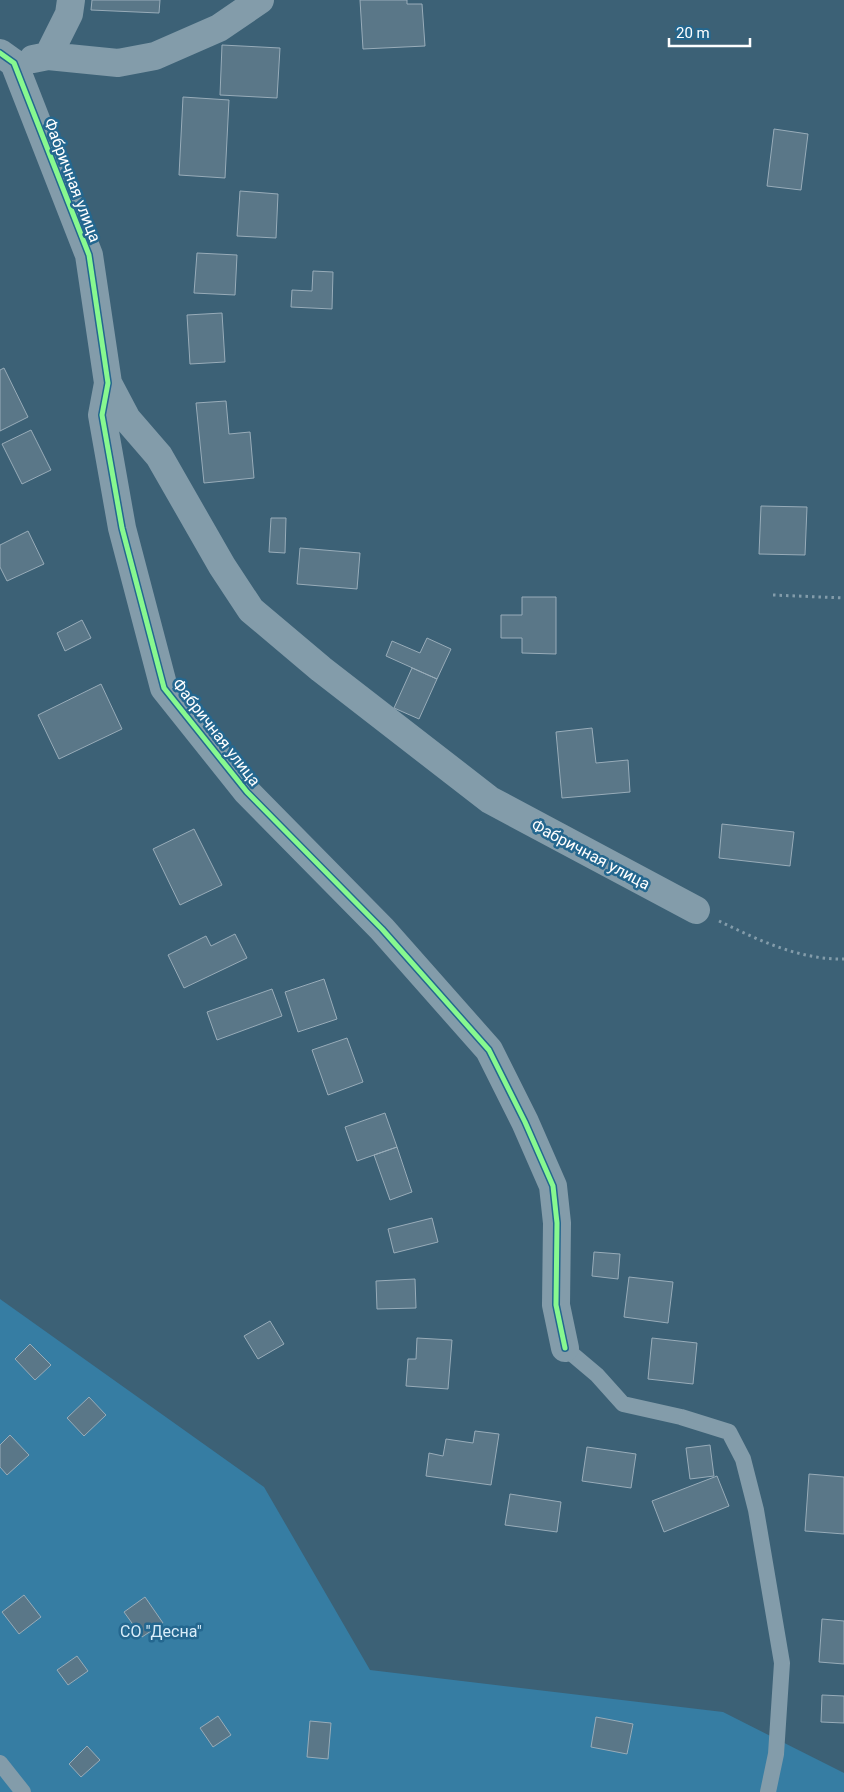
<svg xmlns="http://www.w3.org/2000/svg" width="844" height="1792" font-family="Roboto,sans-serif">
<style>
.garden{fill:#367da3}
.building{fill:#5a7788;stroke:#98acb9}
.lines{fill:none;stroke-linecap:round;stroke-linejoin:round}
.path{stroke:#839caa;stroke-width:3;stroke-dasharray:2.5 4;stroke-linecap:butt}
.lane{stroke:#839caa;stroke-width:16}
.street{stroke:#839caa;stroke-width:28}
.cycleway-casing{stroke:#24678f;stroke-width:8}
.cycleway{stroke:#87f88f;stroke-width:5}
.labels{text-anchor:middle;stroke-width:5;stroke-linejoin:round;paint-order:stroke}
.street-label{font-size:16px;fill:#fff;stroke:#24678f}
.park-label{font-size:16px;fill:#d9edf9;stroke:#24678f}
</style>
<rect width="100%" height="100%" fill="#3c6176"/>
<path class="garden" d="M0 1299 264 1487 370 1670 723 1712 844 1773V1792H0Z"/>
<path class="building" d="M92 0H160L159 13 91 10Z
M360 0H407V4H422L425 46 363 49Z
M222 45 280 48 277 98 220 95Z
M183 97 229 100 225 178 179 175Z
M774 129 808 134 801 190 767 186Z
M240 191 278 194 276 238 237 236Z
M197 253 237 255 235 295 194 293Z
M313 271 333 272 332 309 291 307 292 290 312 291Z
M222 313 225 362 190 364 187 315Z
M4 368 28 417 0 431V370Z
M226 401 229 434 250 432 254 478 204 483 196 403Z
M31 430 51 470 22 484 2 444Z
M761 506 807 507 805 555 759 554Z
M271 518H286L285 553 269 552Z
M28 531 44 564 7 581 0 567V545Z
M300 548 360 553 357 589 297 584Z
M522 597H556V654L522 653V638H501V615H522Z
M82 620 91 638 65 651 57 633Z
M427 638 451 649 437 679 386 656 392 641 420 653Z
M412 668 437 679 419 719 394 708Z
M101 684 122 729 59 759 38 715Z
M592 728 596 763 628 760 630 792 562 798 556 732Z
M722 824 794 832 790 866 719 858Z
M194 829 222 885 180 905 153 849Z
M235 934 247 958 184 988 168 955 206 936 211 946Z
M324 979 337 1019 298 1032 285 992Z
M272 989 282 1016 217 1040 207 1012Z
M347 1038 363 1082 328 1095 312 1050Z
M385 1113 397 1147 357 1161 345 1127Z
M397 1147 412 1192 390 1200 374 1155Z
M432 1218 438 1242 394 1253 388 1229Z
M594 1252 620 1254 618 1279 592 1276Z
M629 1277 673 1282 668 1323 624 1317Z
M415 1279 416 1308 377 1309 376 1281Z
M270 1321 284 1344 258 1359 244 1336Z
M417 1338 452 1340 448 1389 406 1386 408 1359H416Z
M652 1338 697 1343 693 1384 648 1379Z
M30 1344 51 1365 35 1380 15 1359Z
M89 1397 106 1415 84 1436 67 1418Z
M475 1431 499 1434 491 1485 426 1476 429 1453 443 1456 446 1439 473 1443Z
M10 1435 29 1455 7 1475 0 1467V1445Z
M710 1445 714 1476 690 1479 686 1448Z
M587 1447 636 1454 631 1488 582 1481Z
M809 1474 844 1477V1534L805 1531Z
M717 1476 729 1506 664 1532 652 1501Z
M510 1494 561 1502 557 1532 505 1525Z
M24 1595 41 1617 19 1634 2 1612Z
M145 1597 163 1623 142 1637 124 1612Z
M822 1619 844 1621V1664L819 1662Z
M77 1656 88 1671 68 1685 57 1670Z
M822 1695 844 1696V1723L821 1722Z
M218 1716 231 1735 213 1747 200 1728Z
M596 1717 633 1724 627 1754 591 1747Z
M310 1721 331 1723 328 1759 307 1757Z
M87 1746 100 1760 81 1777 69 1764Z"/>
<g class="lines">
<path class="path" d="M773 595 844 598
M719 921C758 940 800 960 844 959"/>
<path class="lane" d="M565 1348 597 1375 623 1404 681 1417 729 1432 743 1459 756 1510 782 1663 776 1754 768 1792
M0 1763 23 1792"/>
<path class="street" d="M0 53 14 63 89 255 108 383 102 415 122 528 164 688 247 792 382 929 489 1050 525 1122 553 1186 557 1223 556 1305 565 1348
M48 56 118 63 155 56 219 28 260 0
M33 59 48 56 69 14 71 0
M108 383 127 419 159 456 222 566 251 610 321 669 490 800 696 910"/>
<g class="cycleway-casing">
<path id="cycleway" d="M0 53 14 63 89 255 108 383 102 415 122 528 164 688 247 792 382 929 489 1050 525 1122 553 1186 557 1223 556 1305 565 1348"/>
</g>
<use href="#cycleway" class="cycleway"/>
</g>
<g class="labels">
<g class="street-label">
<text transform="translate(73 180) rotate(69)" y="6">Фабричная улица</text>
<text transform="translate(217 732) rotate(52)" y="6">Фабричная улица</text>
<text transform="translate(591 854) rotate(28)" y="6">Фабричная улица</text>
</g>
<g class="park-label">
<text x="161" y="1637">СО "Десна"</text>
</g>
</g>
<path d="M669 38v8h81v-8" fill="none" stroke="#ffffff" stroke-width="2.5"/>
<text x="676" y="38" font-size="15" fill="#ffffff" stroke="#24678f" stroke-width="4" paint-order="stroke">20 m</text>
</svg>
